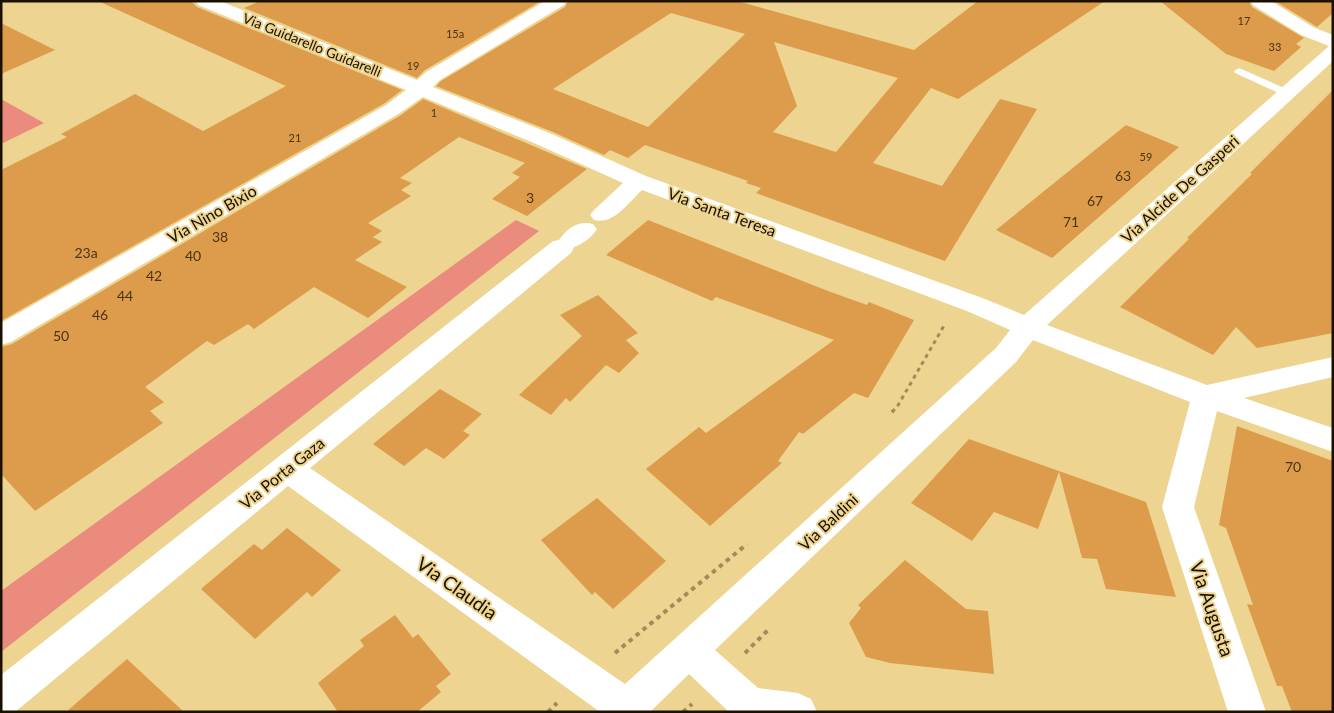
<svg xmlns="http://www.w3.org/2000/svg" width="1334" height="713" font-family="Lato,sans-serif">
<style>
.green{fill:#ea8b7d}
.building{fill:#dd9c4b;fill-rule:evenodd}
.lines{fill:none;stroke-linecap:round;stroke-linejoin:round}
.path-far1{stroke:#9f8c5b;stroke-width:3;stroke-dasharray:4 4;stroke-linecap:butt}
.path{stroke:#9f8c5b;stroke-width:4;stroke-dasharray:4.5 4.5;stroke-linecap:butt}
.lane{fill:#fff;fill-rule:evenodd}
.street{fill:#fff;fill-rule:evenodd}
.labels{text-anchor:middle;stroke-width:4;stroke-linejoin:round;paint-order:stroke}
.far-number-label{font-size:11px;fill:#4a3313}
.far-street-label{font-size:14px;fill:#191000;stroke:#edd490}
.number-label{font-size:14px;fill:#4a3313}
.street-label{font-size:16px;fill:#191000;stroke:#edd490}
.near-street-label{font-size:19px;fill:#191000;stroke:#edd490}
</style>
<rect width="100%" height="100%" fill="#edd490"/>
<path class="green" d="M1 99 44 123 1 144Z
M516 220 539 231 1 652V591Z"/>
<path class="building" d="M98 1H191L197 7 402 90 385 103 1 321V170L67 137 61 134 135 94 203 131 286 86Z
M260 1H541L425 70 417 78 244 8Z
M568 1H737L914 50 978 1H1105L958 99 931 88 873 163 942 186 1000 99 1037 109 945 261 756 193 761 188 746 183 748 181 645 145 628 158 610 150 604 155 553 132 436 86 441 81 565 7ZM671 13 745 34 648 127 553 89ZM774 42 898 78 836 152 773 132 797 106Z
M1160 1H1249L1252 7 1304 38 1296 44 1301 47 1274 71 1226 54Z
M1275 1H1333V13L1317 27Z
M1 23 55 50 1 74Z
M1333 90V333L1257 348 1236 327 1213 355 1120 307 1189 239 1187 238 1252 174 1250 173Z
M423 99 587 169 527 216 492 199 520 177 512 173 525 163 459 137 400 178 412 183 401 190 411 196 368 223 382 231 373 237 382 242 355 260 407 287 368 318 314 287 254 329 248 324 214 345 207 341 145 387 164 402 150 411 163 423 35 511 1 474V347L12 344 401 115Z
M1126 125 1179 147 1052 258 996 230Z
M648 220 828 291 867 305 869 302 914 320 868 398 854 393 803 434 799 432 778 461 782 463 710 526 646 469 699 427 706 433 834 340 716 297 712 301 606 255Z
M598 295 638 333 626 340 639 353 619 373 606 365 570 402 566 398 551 415 519 395 582 336 560 315Z
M440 389 482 414 463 431 470 435 444 459 426 448 404 466 373 444Z
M1237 426 1333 461V712H1292L1282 686H1277L1247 604 1253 605 1226 528 1219 525Z
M969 439 1146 502 1176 597 1106 589 1097 559 1082 558 1059 472 1038 529 994 512 972 541 911 503Z
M597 498 666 561 613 609 595 592 592 595 541 540Z
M287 528 341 570 312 597 307 592 255 639 201 589 254 544 262 550Z
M905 560 966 609 988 611 994 674 890 663 866 657 849 623 861 608 858 605Z
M395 615 413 638 418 634 451 674 436 686 441 692 417 712H338L318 683 364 646 360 640Z
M127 659 184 712H66Z"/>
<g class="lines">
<path class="path-far1" d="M892 412 897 407 945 324"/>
<path class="path" d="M892 412 893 411
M615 653 747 544
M745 653 769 629
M548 712 557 703
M683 712 692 704"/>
<path class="lane" d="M1239 68 1291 91 1292 93 1291 95H1283L1235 73 1234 71Z"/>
<path class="street" d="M196 1H220L417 80 426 72 545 1H566L564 5 440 80 433 87 552 134 646 176 985 299 1024 315 1329 46 1301 35 1253 5 1251 1H1271L1313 27 1333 35V61L1047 325 1207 385 1333 357V377L1244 398 1333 428V452L1217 411 1194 507 1266 712H1228L1162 507 1190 402 1033 340 1016 362 715 650 758 688 798 693 811 699 817 712H729L689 674 650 712H600L288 486 15 712H1V675L553 241 559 240C567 228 579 220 593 224L597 229C592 237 583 244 574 247L571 253 310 468 625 684 996 348 1010 330 967 311 642 190C628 203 614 225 594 220L590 215 594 210 623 183 536 144 423 97 400 113 11 342 1 345V323L386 105 406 90 198 5Z"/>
</g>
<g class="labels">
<g class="far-number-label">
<text x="1244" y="25">17</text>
<text x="455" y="38">15a</text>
<text x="1275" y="51">33</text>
<text x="413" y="70">19</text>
<text x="434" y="117">1</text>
<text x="295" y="142">21</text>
<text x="1146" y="161">59</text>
</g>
<g class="far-street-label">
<text transform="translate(312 45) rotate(22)" y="5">Via Guidarello Guidarelli</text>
</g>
<g class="number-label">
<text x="1123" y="181">63</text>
<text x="530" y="203">3</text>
<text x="1095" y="206">67</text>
<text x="1071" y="227">71</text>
<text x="220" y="242">38</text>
<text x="86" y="258">23a</text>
<text x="193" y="261">40</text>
<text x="154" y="281">42</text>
<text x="125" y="301">44</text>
<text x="100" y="320">46</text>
<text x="61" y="341">50</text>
<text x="1293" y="472">70</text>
</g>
<g class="street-label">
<text transform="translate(1180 189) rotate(-42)" y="6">Via Alcide De Gasperi</text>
<text transform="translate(722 212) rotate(20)" y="6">Via Santa Teresa</text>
<text transform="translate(212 214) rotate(-30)" y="6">Via Nino Bixio</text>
<text transform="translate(282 473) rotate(-39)" y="6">Via Porta Gaza</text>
<text transform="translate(828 522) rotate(-43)" y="6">Via Baldini</text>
</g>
<g class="near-street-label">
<text transform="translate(457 588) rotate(35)" y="7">Via Claudia</text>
<text transform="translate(1212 609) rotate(71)" y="7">Via Augusta</text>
</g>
</g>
<rect width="1334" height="713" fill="none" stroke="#191000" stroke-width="5"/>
</svg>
